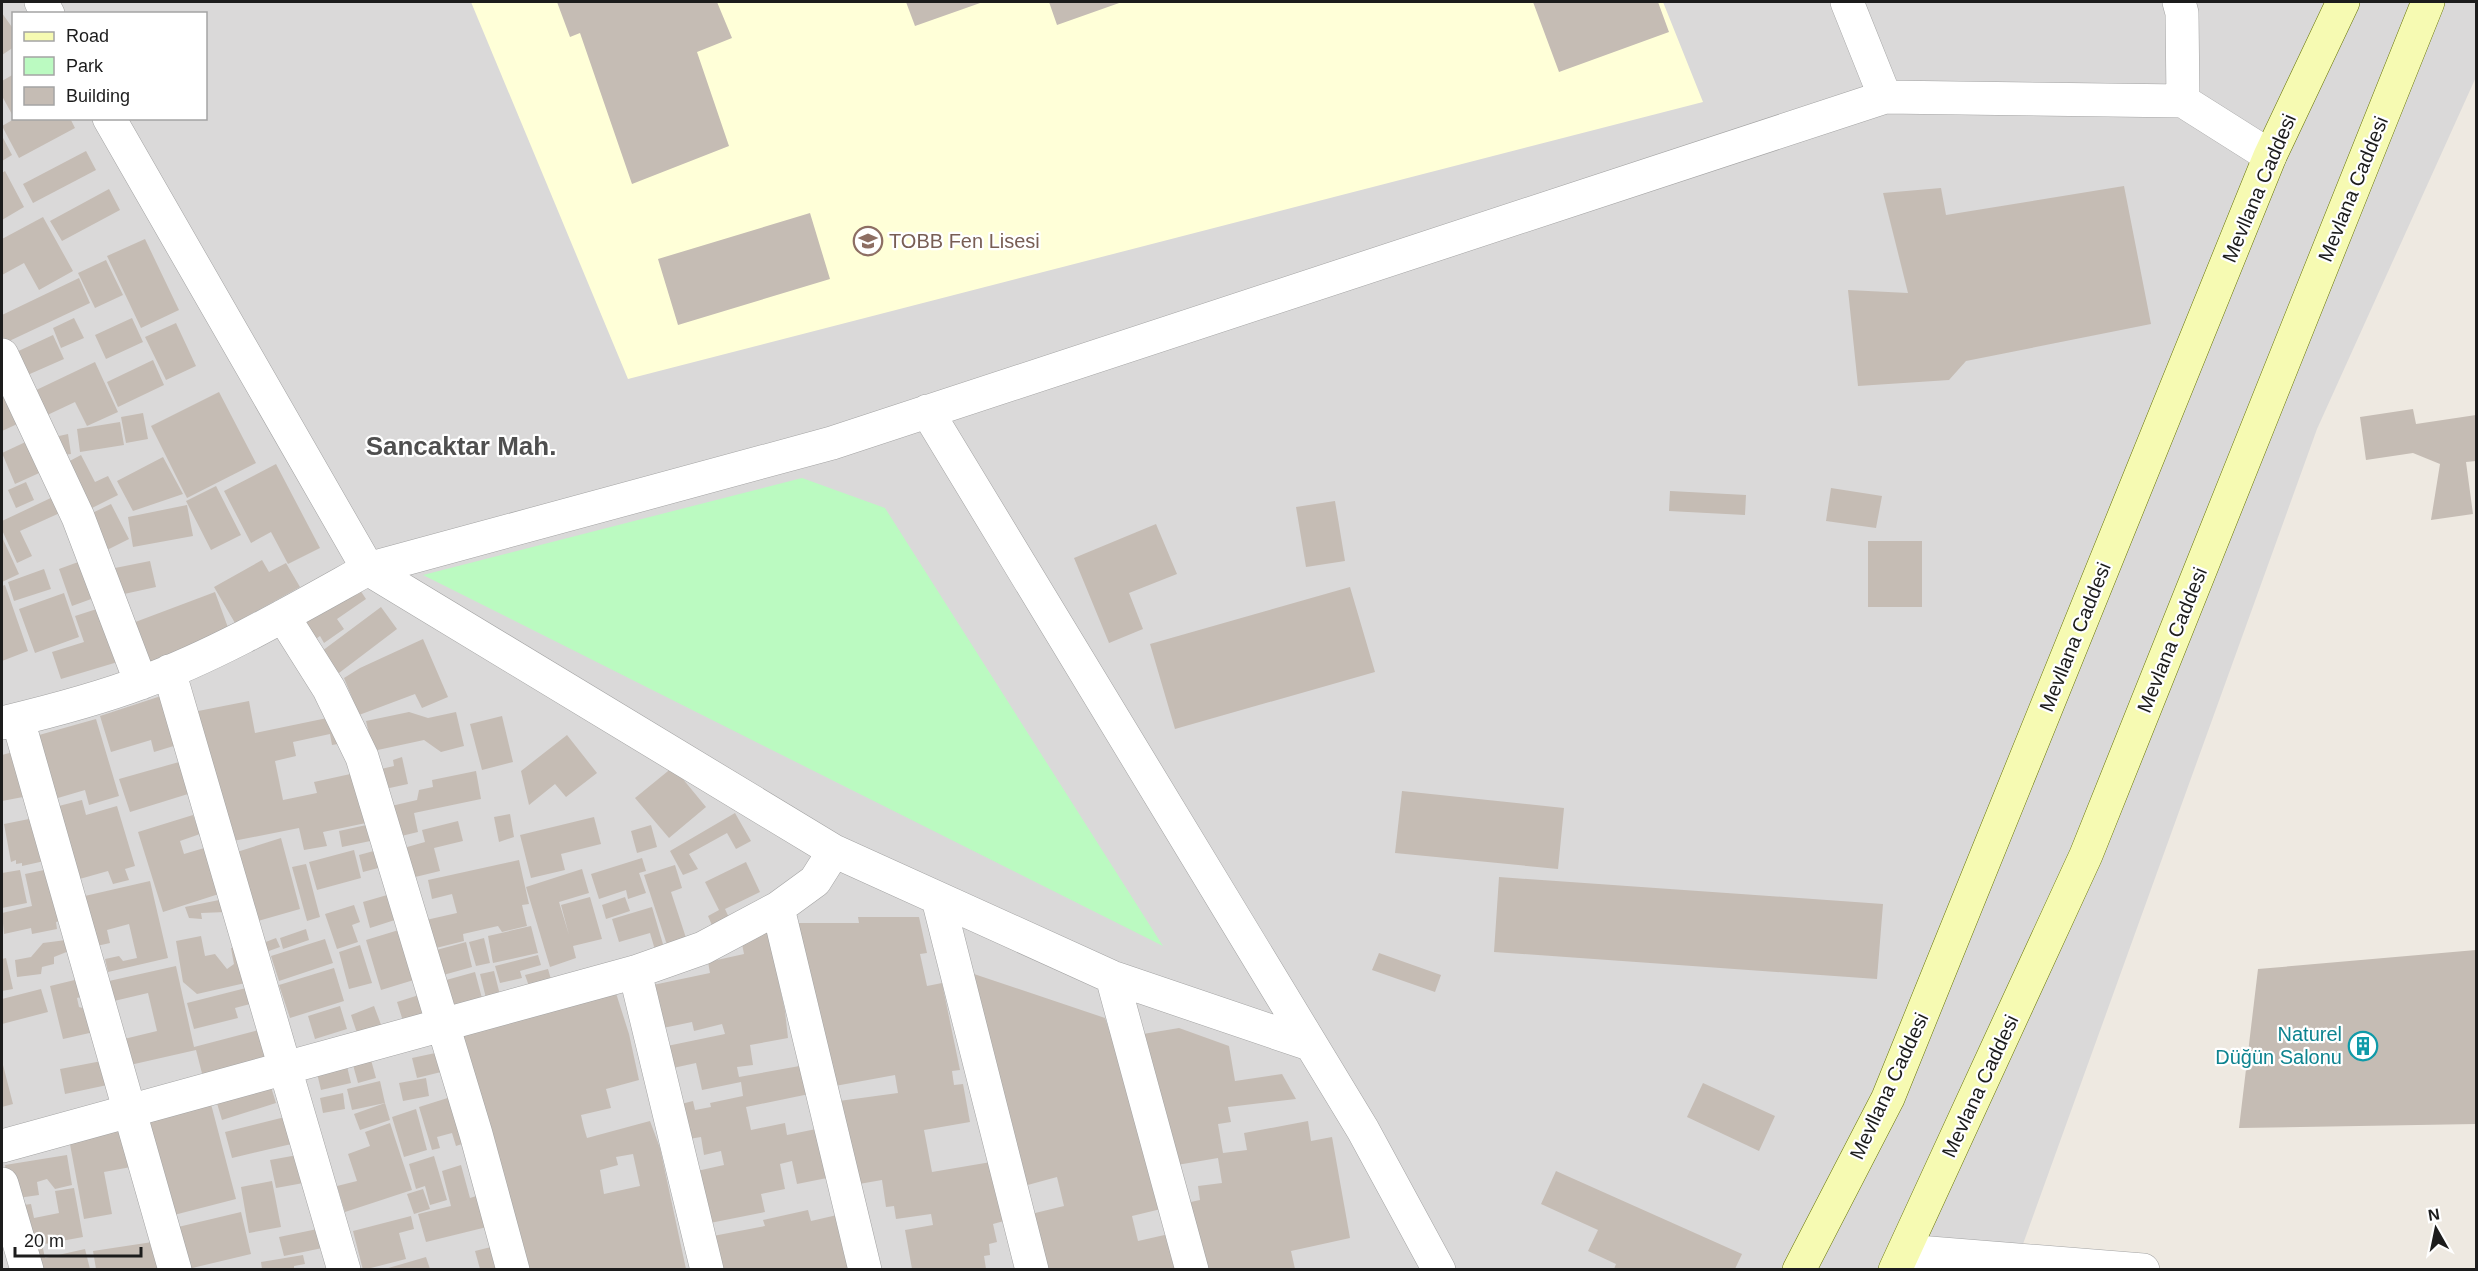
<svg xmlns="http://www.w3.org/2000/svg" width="2478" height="1271" font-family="Helvetica,sans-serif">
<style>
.residential{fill:#dad9d9;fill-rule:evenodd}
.education{fill:#ffffd8}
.park{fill:#bbfac1}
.building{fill:#c5bcb4;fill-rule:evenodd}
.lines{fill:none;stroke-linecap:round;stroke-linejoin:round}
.minor-casing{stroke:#a3a3a3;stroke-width:34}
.secondary-casing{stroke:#657302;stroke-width:34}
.minor{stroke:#fff;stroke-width:33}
.secondary{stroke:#f6fab2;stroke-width:33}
.labels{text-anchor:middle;stroke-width:4.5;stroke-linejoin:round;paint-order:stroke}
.street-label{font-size:20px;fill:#1c1c1c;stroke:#fff}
.education-label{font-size:20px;fill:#785e54;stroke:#fff;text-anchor:start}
.culture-label{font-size:20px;fill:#0d838f;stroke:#fff;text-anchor:end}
.district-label{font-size:26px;font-weight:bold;fill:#4f4f4f;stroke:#fff}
</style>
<rect width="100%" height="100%" fill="#eee9e1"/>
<path class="residential" d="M2 2H2476V77L2317 429 2014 1269 2 1270ZM14 14H206V118H14Z"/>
<path class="education" d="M471 2H1663L1703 102 628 379Z"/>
<path class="park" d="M802 478 885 508 1163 946 423 575Z"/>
<path class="building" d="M557 2H717L732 38 697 52 729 146 632 184 580 33 570 37Z
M906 2H983L915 26Z
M1049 2H1122L1057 25Z
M1533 2H1658L1669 32 1559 72Z
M2 13 14 30V47L2 55Z
M14 74V118L2 96V81Z
M16 118H70L75 128 19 158 2 126Z
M2 136 12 155 2 161Z
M86 151 96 170 33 203 23 184Z
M5 171 24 207 2 220V173Z
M2124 186 2151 324 1966 361 1949 380 1858 386 1848 290 1908 293 1883 193 1941 188 1946 215Z
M109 189 120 210 62 241 50 221Z
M810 213 830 279 678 325 658 259Z
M43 217 73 271 39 290 24 263 2 275V239Z
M145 239 179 310 141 328 107 256Z
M106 260 123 295 95 308 78 273Z
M79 278 90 303 5 343 2 334V315Z
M74 318 84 338 61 348 53 328Z
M132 318 143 342 106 359 95 335Z
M176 323 196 366 166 380 145 337Z
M53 335 64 359 23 377 12 354Z
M153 360 164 385 118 407 107 382Z
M95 362 118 412 87 426 75 402 41 418 30 393Z
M2 374 26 420 2 431Z
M219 392 256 463 187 498 151 426Z
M2413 409 2416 424 2476 415V461L2466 462 2473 514 2431 520 2440 464 2413 453 2366 460 2360 417Z
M143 413 148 439 126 443 121 417Z
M120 422 124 445 80 452 77 429Z
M68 434 71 454 62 455 59 436Z
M34 438 48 469 15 484 2 453Z
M81 455 95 482 108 476 118 495 86 511 62 465Z
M163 457 183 494 133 511 117 481Z
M276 464 320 548 288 564 271 532 251 543 224 491Z
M26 482 34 500 16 508 8 490Z
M216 486 241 535 211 550 186 501Z
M1831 488 1882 496 1876 528 1826 521Z
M1670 491 1746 495 1745 515 1669 511Z
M55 496 62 512 20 531 32 556 17 563 2 530V521Z
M1335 501 1345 561 1306 567 1296 507Z
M111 504 129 539 105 551 88 515Z
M187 505 193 536 133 547 128 517Z
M1156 524 1177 574 1129 593 1143 629 1109 643 1074 558Z
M2 537 19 574 2 582Z
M1868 541H1922V607H1868Z
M262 560 269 572 286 563 300 587 235 623 214 587Z
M81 561 94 598 72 606 59 569Z
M150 561 156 587 115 596 110 569Z
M44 569 51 589 14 601 8 582Z
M5 585 28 651 2 661V586Z
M358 587 366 599 337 619 344 629 324 643 320 636 313 641 302 625Z
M1350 587 1375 672 1175 729 1150 644Z
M215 592 230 633 145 665 130 624Z
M64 593 79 637 35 653 19 609Z
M103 607 121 661 61 679 52 652 84 642 75 616Z
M381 607 397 629 339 673 322 651Z
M423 639 448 697 422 708 415 694 359 715 344 678 360 668Z
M161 696 177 745 154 752 151 740 111 752 100 716Z
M249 701 255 733 332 717 338 744 332 745 330 734 293 742 296 756 275 761 283 800 317 793 314 782 355 773 366 823 323 832 327 846 304 850 299 828 223 843 193 712Z
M409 712 428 718 456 712 464 746 441 752 424 740 373 751 366 721Z
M502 716 513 762 482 770 470 724Z
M96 719 119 796 89 805 85 790 51 800 32 737Z
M567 735 597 773 566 797 555 784 529 805 521 771Z
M13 752 23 797 2 801V755Z
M402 757 408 784 385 789 381 769 394 766 393 760Z
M179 762 188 794 130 812 119 779Z
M673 767 706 807 669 838 635 798Z
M476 771 481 799 414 813 418 832 393 838 387 807 417 800 419 790 433 787 432 780Z
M1402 791 1564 808 1558 869 1395 853Z
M82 800 86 815 117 806 135 866 125 869 129 880 113 884 108 871 76 880 55 807Z
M735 813 751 841 736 849 727 833 689 854 698 869 683 875 670 851Z
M510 814 514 837 499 842 494 817Z
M193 815 200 834 180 841 184 854 211 846 225 892 163 912 138 832Z
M39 817 49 860 22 866V863L16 864V860L11 862 4 824Z
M594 817 601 844 561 854 565 870 531 878 520 835Z
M458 821 463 841 434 848 440 871 407 879 400 849 425 842 422 830Z
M371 824 375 840 342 847 339 831Z
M651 825 657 847 637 853 631 831Z
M281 838 300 909 258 921 237 852Z
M381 849 386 866 363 872 359 855Z
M354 850 361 878 317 890 309 862Z
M642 858 646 871 639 873 646 893 628 899 626 890 599 899 591 874Z
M519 860 529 904 522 905 527 926 502 932 498 926 463 934 464 941 432 949 426 920 457 913 452 894 432 899 428 880Z
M746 862 760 892 725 909 731 922 714 930 708 916 719 910 705 882Z
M306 864 320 917 307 921 292 867Z
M675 865 682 888 671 892 688 944 669 951 644 875Z
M54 868 66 920 56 922 57 929 32 934 31 928 4 934 2 913 32 906 25 874Z
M582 869 589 893 559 902 569 935 561 905 590 897 602 939 573 946 576 958 550 967 526 887Z
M20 870 27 903 2 908V873Z
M1499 877 1883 904 1877 979 1494 952Z
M150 881 168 958 108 972 105 959 119 956 123 961 137 958 129 924 107 930 110 943 88 948 76 898Z
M394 893 401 918 370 928 363 902Z
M625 897 630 911 606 919 602 905Z
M224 899 226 912 201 913 202 919 189 918 185 907Z
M354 905 360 922 352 925 358 942 337 949 325 914Z
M652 907 665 951 656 953 650 933 619 942 612 919Z
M858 917H919L927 953 920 954 927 986 942 983 960 1070 952 1071 954 1085 963 1084 970 1122 924 1130 932 1172 991 1162 1004 1221 993 1224 997 1242 989 1244 990 1255 984 1256 986 1269H912L905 1230 933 1225 931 1214 896 1219 894 1206 886 1207 882 1180 859 1184 839 1101 898 1093 895 1075 835 1086 796 923H859Z
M531 926 538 953 493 963 488 936Z
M767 928 785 1011 788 1038 750 1045 753 1065 737 1067 739 1077 805 1065 814 1093 746 1107 751 1130 785 1123 787 1135 821 1128 832 1177 797 1184 792 1161 780 1164 785 1189 761 1194 765 1212 710 1223 697 1171 724 1165 721 1151 704 1155 701 1137 689 1139 681 1104 693 1101 695 1110 711 1107 710 1103 743 1096 741 1082 702 1090 696 1063 673 1068 667 1046 725 1034 722 1024 694 1031 692 1022 663 1028 653 985 710 973 708 962 744 954 740 934Z
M306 929 309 940 283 949 280 938Z
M402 929 417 979 381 990 366 940Z
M201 936 205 956 215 954 227 969 234 964 231 948 246 945 254 981 197 994 183 982 176 941Z
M276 938 280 947 266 952 263 943Z
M484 938 490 963 476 966 469 942Z
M325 939 333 963 279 981 271 956Z
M66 940 69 951 54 957V964L42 967 41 974 17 977 15 960 31 957 43 943Z
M466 942 472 967 436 977 429 952Z
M360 945 372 983 349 989 339 952Z
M2476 950V1124L2239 1128 2258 969Z
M1379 953 1441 975 1435 992 1372 970Z
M538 955 541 965 520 971 522 978 500 983 495 966Z
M6 958 13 989 2 991V959Z
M176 966 194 1047 266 1028 273 1055 205 1085 196 1050 130 1065 124 1039 157 1031 148 993 114 1001 109 981Z
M334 968 344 1001 290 1018 279 985Z
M548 969 552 983 530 989 525 975Z
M494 971 501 999 487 1002 480 974Z
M475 972 483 1002 447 1012 439 982Z
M971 973 1105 1018 1119 1058 1161 1209 1132 1216 1138 1241 1169 1234 1178 1269H1045L1031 1214 1064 1206 1057 1177 1024 1186Z
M83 978 87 995 77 998 79 1007 89 1010 94 1032 63 1039 50 986Z
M246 988 250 1004 235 1008 238 1018 194 1029 187 1003Z
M41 989 48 1012 2 1024V999Z
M615 990 629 1034 639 1080 606 1089 611 1108 581 1115 584 1128 587 1138 650 1121 660 1148 686 1269H525L461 1029ZM633 1154 640 1186 604 1194 600 1170 618 1165 616 1157Z
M419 995 426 1013 403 1021 397 1002Z
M340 1006 347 1029 315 1039 308 1016Z
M374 1006 383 1030 359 1039 351 1015Z
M1179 1028 1229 1046 1235 1081 1282 1074 1296 1099 1228 1107 1231 1122 1218 1124 1223 1153 1247 1150 1244 1133 1308 1121 1311 1141 1332 1137 1350 1238 1291 1251 1295 1269H1203L1186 1203 1200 1200 1198 1186 1222 1183 1218 1158 1177 1165 1143 1034Z
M368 1049 376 1078 358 1083 350 1054Z
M440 1052 445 1071 417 1078 412 1058Z
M345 1058 351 1083 321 1090 315 1065Z
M107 1060 112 1084 65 1094 60 1069Z
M2 1061 13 1104 2 1107Z
M426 1078 429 1096 403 1101 399 1083Z
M380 1081 385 1103 352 1110 347 1089Z
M1703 1083 1775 1116 1759 1151 1687 1117Z
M270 1084 276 1103 222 1120 216 1100Z
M343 1093 345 1109 323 1113 320 1098Z
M454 1096 468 1142 456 1146 452 1133 437 1137 440 1148 432 1150 419 1107Z
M385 1103 390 1120 360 1130 354 1114Z
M211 1104 236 1199 174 1215 149 1121Z
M416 1109 427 1150 404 1157 392 1117Z
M293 1115 300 1142 232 1158 225 1132Z
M390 1123 412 1190 345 1212 337 1186 357 1181 348 1154 370 1146 365 1132Z
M124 1129 131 1167 104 1172 112 1214 84 1219 69 1139Z
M303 1154 309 1182 276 1188 270 1160Z
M67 1155 72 1185 55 1189 47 1179 37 1182 39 1195 11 1199 5 1165Z
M434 1156 447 1200 430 1205 425 1186 416 1189 409 1164Z
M461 1165 470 1198 486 1193 495 1225 426 1242 418 1214 451 1206 442 1171Z
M1556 1171 1742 1254 1735 1269H1614L1616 1264 1588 1251 1598 1230 1541 1204Z
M272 1181 281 1227 249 1233 241 1187Z
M74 1188 83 1237 45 1244 44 1234 22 1238 17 1206 31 1204 34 1218 59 1213 55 1191Z
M423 1189 430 1209 414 1214 407 1194Z
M808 1210 811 1221 837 1215 849 1269H721L713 1236 765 1226 763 1220Z
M241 1212 251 1254 188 1269 178 1227Z
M411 1216 414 1229 399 1233 406 1259 363 1270 353 1231Z
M327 1227 332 1246 284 1256 279 1237Z
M159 1241 163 1269H96L93 1251Z
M42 1244 45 1258 85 1249 90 1269H34L29 1247Z
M499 1245 498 1269H480L475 1251Z
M303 1255 305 1264 294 1266V1269H262L261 1262Z
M426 1257 430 1269H385Z"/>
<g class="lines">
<g class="minor-casing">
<path id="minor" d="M41 2 48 14
M1847 2 1885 97 2183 101 2270 156
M2179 2 2182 13 2183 101
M109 118 368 569 832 443 1885 97
M2 355 78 517 141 683
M927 411 1363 1130 1439 1270
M283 616 329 689 362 757 476 1134 513 1270
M169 671 344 1270
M18 720 175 1270
M2 723C48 712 98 699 143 682 219 654 296 609 368 569L834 851 1112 977 1309 1044
M938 899 1032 1270
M778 908 865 1270
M635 972 707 1270
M1112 977 1192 1270
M2 1146 635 972 703 948 778 908 815 881 834 851
M2 1184 27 1270
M1905 1251 2143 1270"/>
</g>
<g class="secondary-casing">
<path id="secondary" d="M1799 1270 1888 1098 2270 156 2343 2
M1895 1270 2086 855 2428 2"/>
</g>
<use href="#minor" class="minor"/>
<use href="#secondary" class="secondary"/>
</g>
<defs>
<g id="school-ring" transform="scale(1.5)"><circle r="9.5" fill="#fff" stroke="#8d6e63" stroke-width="1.5"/><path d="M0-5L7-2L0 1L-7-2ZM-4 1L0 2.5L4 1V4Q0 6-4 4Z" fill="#8d6e63"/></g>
<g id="building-ring" transform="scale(1.5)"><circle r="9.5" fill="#fff" stroke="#0f9aa8" stroke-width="1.5"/><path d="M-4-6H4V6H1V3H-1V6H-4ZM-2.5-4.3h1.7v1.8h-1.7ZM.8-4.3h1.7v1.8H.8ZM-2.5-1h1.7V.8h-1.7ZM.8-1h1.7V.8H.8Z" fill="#0f9aa8"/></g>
</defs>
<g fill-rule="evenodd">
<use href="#school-ring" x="868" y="241"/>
<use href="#building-ring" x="2363" y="1046"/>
</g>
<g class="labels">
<g class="street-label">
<text transform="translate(2259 188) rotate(-67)" y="7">Mevllana Caddesi</text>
<text transform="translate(2353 189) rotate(-68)" y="7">Mevlana Caddesi</text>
<text transform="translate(2075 637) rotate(-68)" y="7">Mevllana Caddesi</text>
<text transform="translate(2172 640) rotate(-68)" y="7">Mevlana Caddesi</text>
<text transform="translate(1889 1086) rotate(-65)" y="7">Mevllana Caddesi</text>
<text transform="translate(1980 1086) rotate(-65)" y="7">Mevlana Caddesi</text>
</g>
<g class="education-label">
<text x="889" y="248">TOBB Fen Lisesi</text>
</g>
<g class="culture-label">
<text x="2342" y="1041">Naturel<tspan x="2342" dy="23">Düğün Salonu</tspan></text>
</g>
<g class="district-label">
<text x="461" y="455">Sancaktar Mah.</text>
</g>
</g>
<rect width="2478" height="1271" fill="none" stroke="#1c1c1c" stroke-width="6"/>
<rect x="12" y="12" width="195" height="108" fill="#ffffff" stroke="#a4a4a4" stroke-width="1.5"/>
<rect x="24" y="32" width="30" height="9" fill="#f6fab2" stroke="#a4a4a4" stroke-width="1.5"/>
<text x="66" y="42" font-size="18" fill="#1c1c1c">Road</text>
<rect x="24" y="57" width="30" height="18" fill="#bbfac1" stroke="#a4a4a4" stroke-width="1.5"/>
<text x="66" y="72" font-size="18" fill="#1c1c1c">Park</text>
<rect x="24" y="87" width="30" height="18" fill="#c5bcb4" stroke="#a4a4a4" stroke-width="1.5"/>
<text x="66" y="102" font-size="18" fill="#1c1c1c">Building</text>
<g transform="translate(2436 1229) rotate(351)" stroke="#ffffff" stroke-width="4.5" paint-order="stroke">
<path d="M0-4.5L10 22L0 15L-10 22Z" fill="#1c1c1c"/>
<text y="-9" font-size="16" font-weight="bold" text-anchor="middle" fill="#1c1c1c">N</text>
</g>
<path d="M15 1247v9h126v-9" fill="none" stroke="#1c1c1c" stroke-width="3"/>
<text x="24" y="1247" font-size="18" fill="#1c1c1c" stroke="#ffffff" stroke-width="4.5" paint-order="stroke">20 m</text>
</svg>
